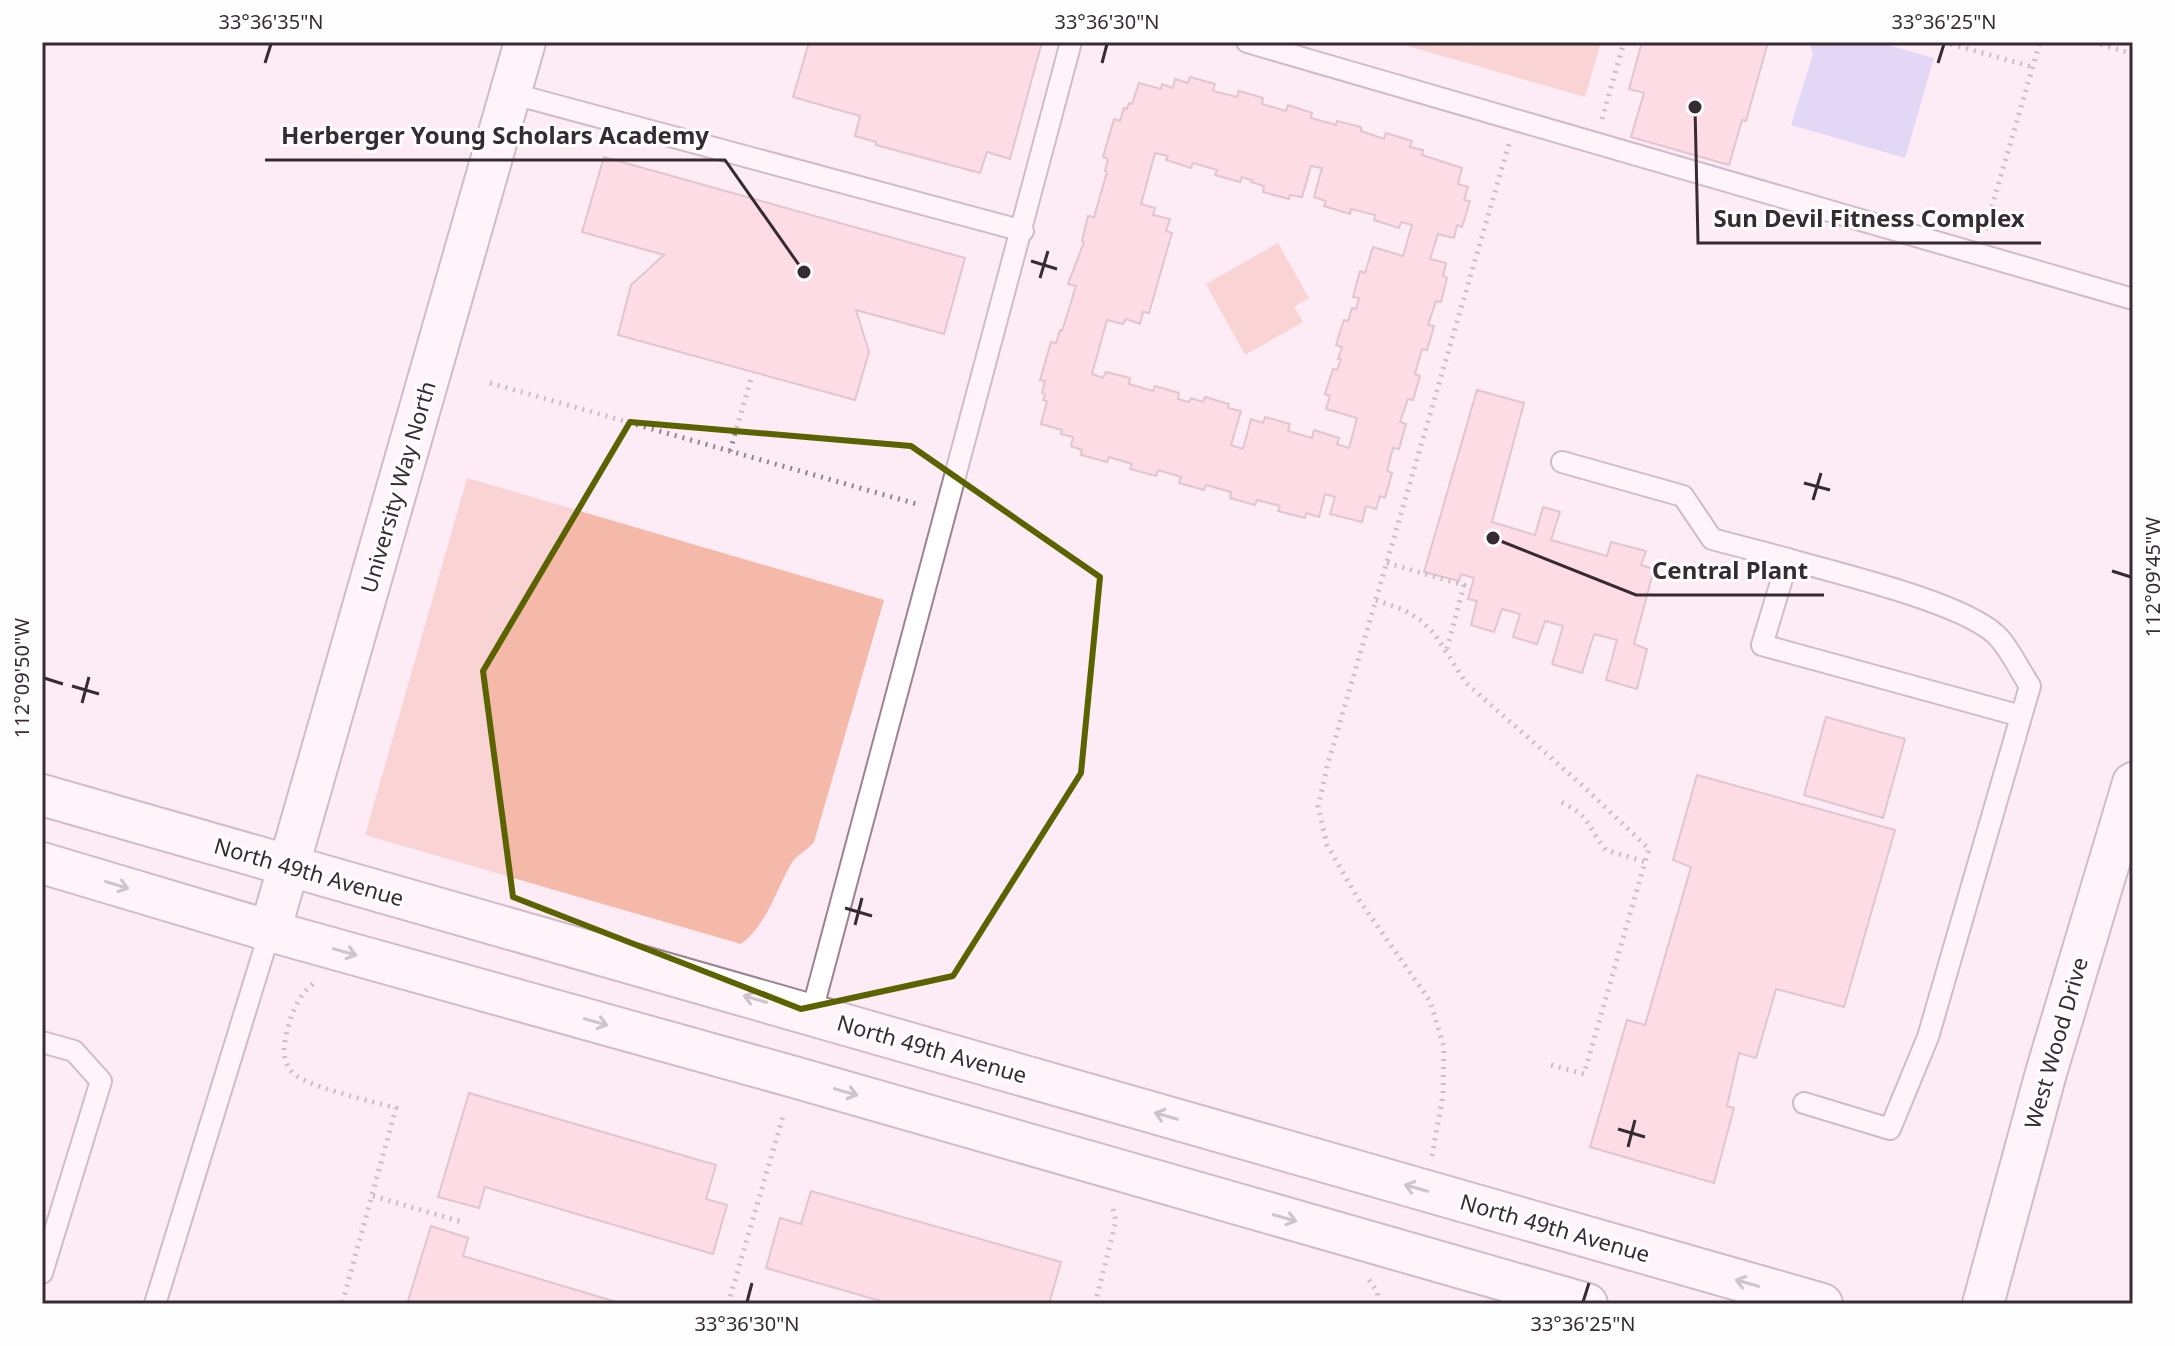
<svg xmlns="http://www.w3.org/2000/svg" width="2175" height="1346" font-family="'Noto Sans',sans-serif">
<style>
.green{fill:#f5b9aa}
.water{fill:#c0bff4}
.building{fill:#fccbd3;stroke:#bc9aa0;stroke-width:2;fill-rule:evenodd}
.lines{fill:none;stroke-linecap:round;stroke-linejoin:round}
.lane-casing{stroke:#9d8293;stroke-width:24}
.street-casing{stroke:#9d8293;stroke-width:44}
.path{stroke:#92838c;stroke-width:5;stroke-dasharray:2 6;stroke-linecap:butt}
.lane{stroke:#fff;stroke-width:20}
.street{stroke:#fff;stroke-width:40}
.oneway{stroke:#9a9598}
.marked{fill:none;stroke:#5b6300;stroke-width:6;stroke-linejoin:round}
.ticks{fill:none;stroke:#362b32;stroke-width:3}
.labels{text-anchor:middle;stroke-width:6;stroke-linejoin:round;paint-order:stroke}
.street-label{font-size:22px;fill:#362b32;stroke:#fefefe}
.leader{fill:none;stroke:#362b32;stroke-width:3}
.callout-dot{fill:#362b32;stroke:#fefefe;stroke-width:3}
.callout-label{font-size:24px;text-anchor:middle;font-weight:bold;fill:#362b32;stroke:#fefefe;stroke-width:6;stroke-linejoin:round;paint-order:stroke}
.neatline{fill:none;stroke:#362b32;stroke-width:3}
.ticks-label{font-size:20px;text-anchor:middle;fill:#362b32}
</style>
<rect width="100%" height="100%" fill="#fdebf6"/>
<path class="green" d="M1394 42H1601L1585 97Z
M1278 243 1309 298 1294 307 1303 322 1245 355 1206 284Z
M467 478 884 600 814 842C807 851 796 855 791 864 775 892 768 923 741 944L365 835Z"/>
<path class="water" d="M1809 42H1877L1934 58 1905 158 1791 125 1813 54Z"/>
<path class="building" d="M809 42H1042L1010 159 987 152 980 173 876 145V142L855 136 860 116 793 97Z
M1642 42H1768L1746 121 1742 120 1729 165 1631 137 1644 93 1629 89Z
M1190 77 1215 84 1213 91 1237 97 1239 91 1263 98 1262 104 1286 111 1288 105 1312 113 1311 118 1336 125 1337 121 1361 127V131L1384 139 1386 133 1412 141 1410 147 1423 150 1422 155 1462 168 1458 184 1468 187 1464 200 1470 201 1462 227 1457 225 1454 238 1438 234 1430 259 1446 263 1443 276 1447 278 1441 302 1436 301 1428 325 1434 326 1427 350 1422 349 1415 374 1420 376 1413 400 1408 399 1400 422 1406 424 1399 449 1393 448 1387 471 1392 473 1385 498 1380 496 1376 509 1366 506 1362 522 1330 514 1335 497 1325 494 1319 517 1306 513 1305 518 1278 511 1280 506 1257 500 1255 505 1230 498 1231 492 1206 485 1204 490 1179 483 1181 477 1158 470 1156 476 1130 469 1132 464 1109 457 1107 462 1081 455 1082 450 1071 446 1073 437 1061 434 1062 430 1041 424 1047 401 1043 400 1045 395 1042 393 1045 381 1040 380 1051 342 1056 343 1060 330 1062 331 1076 286 1068 284 1084 242 1082 241 1088 216 1094 217 1107 172 1105 171 1108 159 1103 157 1114 119 1120 121 1124 108 1127 109 1129 103 1132 104 1139 83 1161 89 1162 84 1173 88 1175 79 1188 83ZM1155 153 1168 156 1166 160 1191 168 1193 163 1217 170 1215 175 1240 182 1242 177 1252 180 1251 182 1264 186 1263 192 1289 199 1290 195 1302 197 1311 166 1322 168 1314 197 1326 201 1324 206 1350 214 1351 209 1375 215 1374 220 1399 228 1401 222 1412 225 1403 256 1373 247 1365 273 1360 271 1353 297 1359 298 1356 309 1352 308 1348 321 1344 320 1336 345 1342 347 1338 359H1341L1337 370 1333 369 1325 394 1330 396 1326 409 1357 418 1349 448 1337 444 1339 438 1314 430 1312 438 1288 431 1290 424 1265 417 1263 423 1251 419 1243 449 1231 445 1241 411 1228 408 1229 404 1205 397 1203 402 1191 398 1189 402 1178 399 1179 393 1155 386 1153 391 1129 384 1130 378 1106 372 1103 378 1092 374 1107 320 1123 324 1126 319 1140 324 1143 312 1149 313 1172 233 1166 231 1170 219 1153 215 1155 208 1141 204Z
M604 157 965 258 944 334 856 310 869 352 855 400 618 335 631 285 664 255 582 232Z
M1477 390 1524 403 1492 522 1535 535 1543 507 1560 512 1551 540 1607 556 1611 542 1646 551 1641 565 1654 569 1634 644 1647 649 1637 689 1606 680 1617 640 1594 634 1582 673 1552 664 1563 626 1545 621 1537 644 1513 637 1520 614 1502 609 1494 632 1471 625 1477 601 1468 599 1474 578 1461 574 1459 581 1424 572Z
M1826 717 1905 739 1883 818 1804 795Z
M1697 775 1895 830 1844 1007 1776 989 1756 1058 1739 1053 1727 1106 1734 1108 1714 1183 1590 1147 1627 1020 1645 1025 1691 867 1673 860Z
M469 1093 716 1165 706 1199 727 1205 713 1254 485 1187 479 1208 438 1197Z
M811 1191 1061 1262 1049 1304H891L766 1268 780 1218 801 1224Z
M431 1226 468 1238 463 1256 623 1304H407Z"/>
<g class="lines">
<g class="lane-casing">
<path id="lane" d="M1247 42 2133 299
M510 93 1023 231
M1562 462 1683 496 1712 539 1788 559 1762 645 2021 716
M1788 559C1835 573 1972 604 2000 639 2012 653 2020 671 2030 686L1928 1037 1890 1129 1804 1103
M811 1015 1071 42
M42 1042 74 1051 101 1081 42 1273
M155 1304 270 931"/>
</g>
<g class="street-casing">
<path id="street" d="M42 795 1822 1304
M42 863 270 931 794 1077 1587 1304
M270 931 525 42
M1983 1304 2046 1073 2133 783"/>
</g>
<path class="path" d="M1943 42 2033 67
M2093 42 2133 54
M1602 119 1624 42
M1985 230 2040 42
M490 383 920 505
M730 451 751 379
M1387 563 1464 585 1447 649
M1376 600 1404 610 1420 620 1434 633 1466 683 1583 786 1649 849 1645 862
M313 984C298 996 292 1012 287 1031 284 1045 281 1059 292 1072 303 1086 375 1102 396 1108L342 1304
M1551 1065 1584 1074 1645 862 1606 850C1584 823 1593 817 1557 800
M1432 1156 1443 1095 1444 1047 1430 1001 1357 897 1327 845 1318 807 1327 767 1509 144
M373 1196 462 1222
M1369 1280 1377 1291 1379 1304
M728 1304 784 1113
M1095 1304 1116 1221 1113 1209"/>
<use href="#lane" class="lane"/>
<use href="#street" class="street"/>
</g>
<defs><path id="oneway-shaft" d="M-6 0H5M1.5-3L5.5 0L1.5 3" fill="none" stroke-width="1.6" stroke-linecap="round" stroke-linejoin="round" transform="scale(2)"/></defs>
<g class="oneway">
<use href="#oneway-shaft" transform="translate(117 885) rotate(17)"/>
<use href="#oneway-shaft" transform="translate(345 952) rotate(16)"/>
<use href="#oneway-shaft" transform="translate(755 999) rotate(-164)"/>
<use href="#oneway-shaft" transform="translate(596 1022) rotate(16)"/>
<use href="#oneway-shaft" transform="translate(846 1092) rotate(16)"/>
<use href="#oneway-shaft" transform="translate(1166 1116) rotate(-164)"/>
<use href="#oneway-shaft" transform="translate(1416 1188) rotate(-164)"/>
<use href="#oneway-shaft" transform="translate(1285 1218) rotate(16)"/>
<use href="#oneway-shaft" transform="translate(1747 1283) rotate(-164)"/>
</g>
<path d="M0 0H2175V1346H0ZM630 422 911 446 1100 577 1081 773 953 976 801 1009 513 897 483 671Z" fill="#fdebf6" fill-opacity=".55" fill-rule="evenodd"/>
<path class="marked" d="M630 422 911 446 1100 577 1081 773 953 976 801 1009 513 897 483 671Z"/>
<path class="ticks" d="M265 63 271 44M1102 63 1107 44M1938 63 1944 44M1031 261 1057 269M1040 278 1048 251M1804 483 1830 490M1813 500 1821 473M2112 571 2131 577M44 678 63 684M72 686 99 694M82 703 89 677M845 908 872 916M855 925 862 898M1618 1129 1645 1137M1628 1147 1635 1120M747 1302 752 1283M1583 1302 1589 1283"/>
<g class="labels">
<g class="street-label">
<text transform="translate(398 487) rotate(-74)" y="8">University Way North</text>
<text transform="translate(309 872) rotate(16)" y="8">North 49th Avenue</text>
<text transform="translate(2056 1043) rotate(-74)" y="8">West Wood Drive</text>
<text transform="translate(932 1049) rotate(16)" y="8">North 49th Avenue</text>
<text transform="translate(1555 1228) rotate(16)" y="8">North 49th Avenue</text>
</g>
</g>
<path class="leader" d="M804 272L725 160H265M1695 107L1698 243H2041M1493 538L1636 595H1824"/>
<g class="callout-dot">
<circle cx="804" cy="272" r="8"/>
<circle cx="1695" cy="107" r="8"/>
<circle cx="1493" cy="538" r="8"/>
</g>
<g class="callout-label">
<text x="495" y="144">Herberger Young Scholars Academy</text>
<text x="1869" y="227">Sun Devil Fitness Complex</text>
<text x="1730" y="579">Central Plant</text>
</g>
<rect width="2175" height="1346" fill="none" stroke="#fefefe" stroke-width="88"/>
<rect x="44" y="44" width="2087" height="1258" class="neatline"/>
<g class="ticks-label">
<text x="271" y="29">33°36'35"N</text>
<text x="1107" y="29">33°36'30"N</text>
<text x="1944" y="29">33°36'25"N</text>
<text transform="translate(2153 577) rotate(-90)" y="7">112°09'45"W</text>
<text transform="translate(22 678) rotate(-90)" y="7">112°09'50"W</text>
<text x="747" y="1331">33°36'30"N</text>
<text x="1583" y="1331">33°36'25"N</text>
</g>
</svg>
